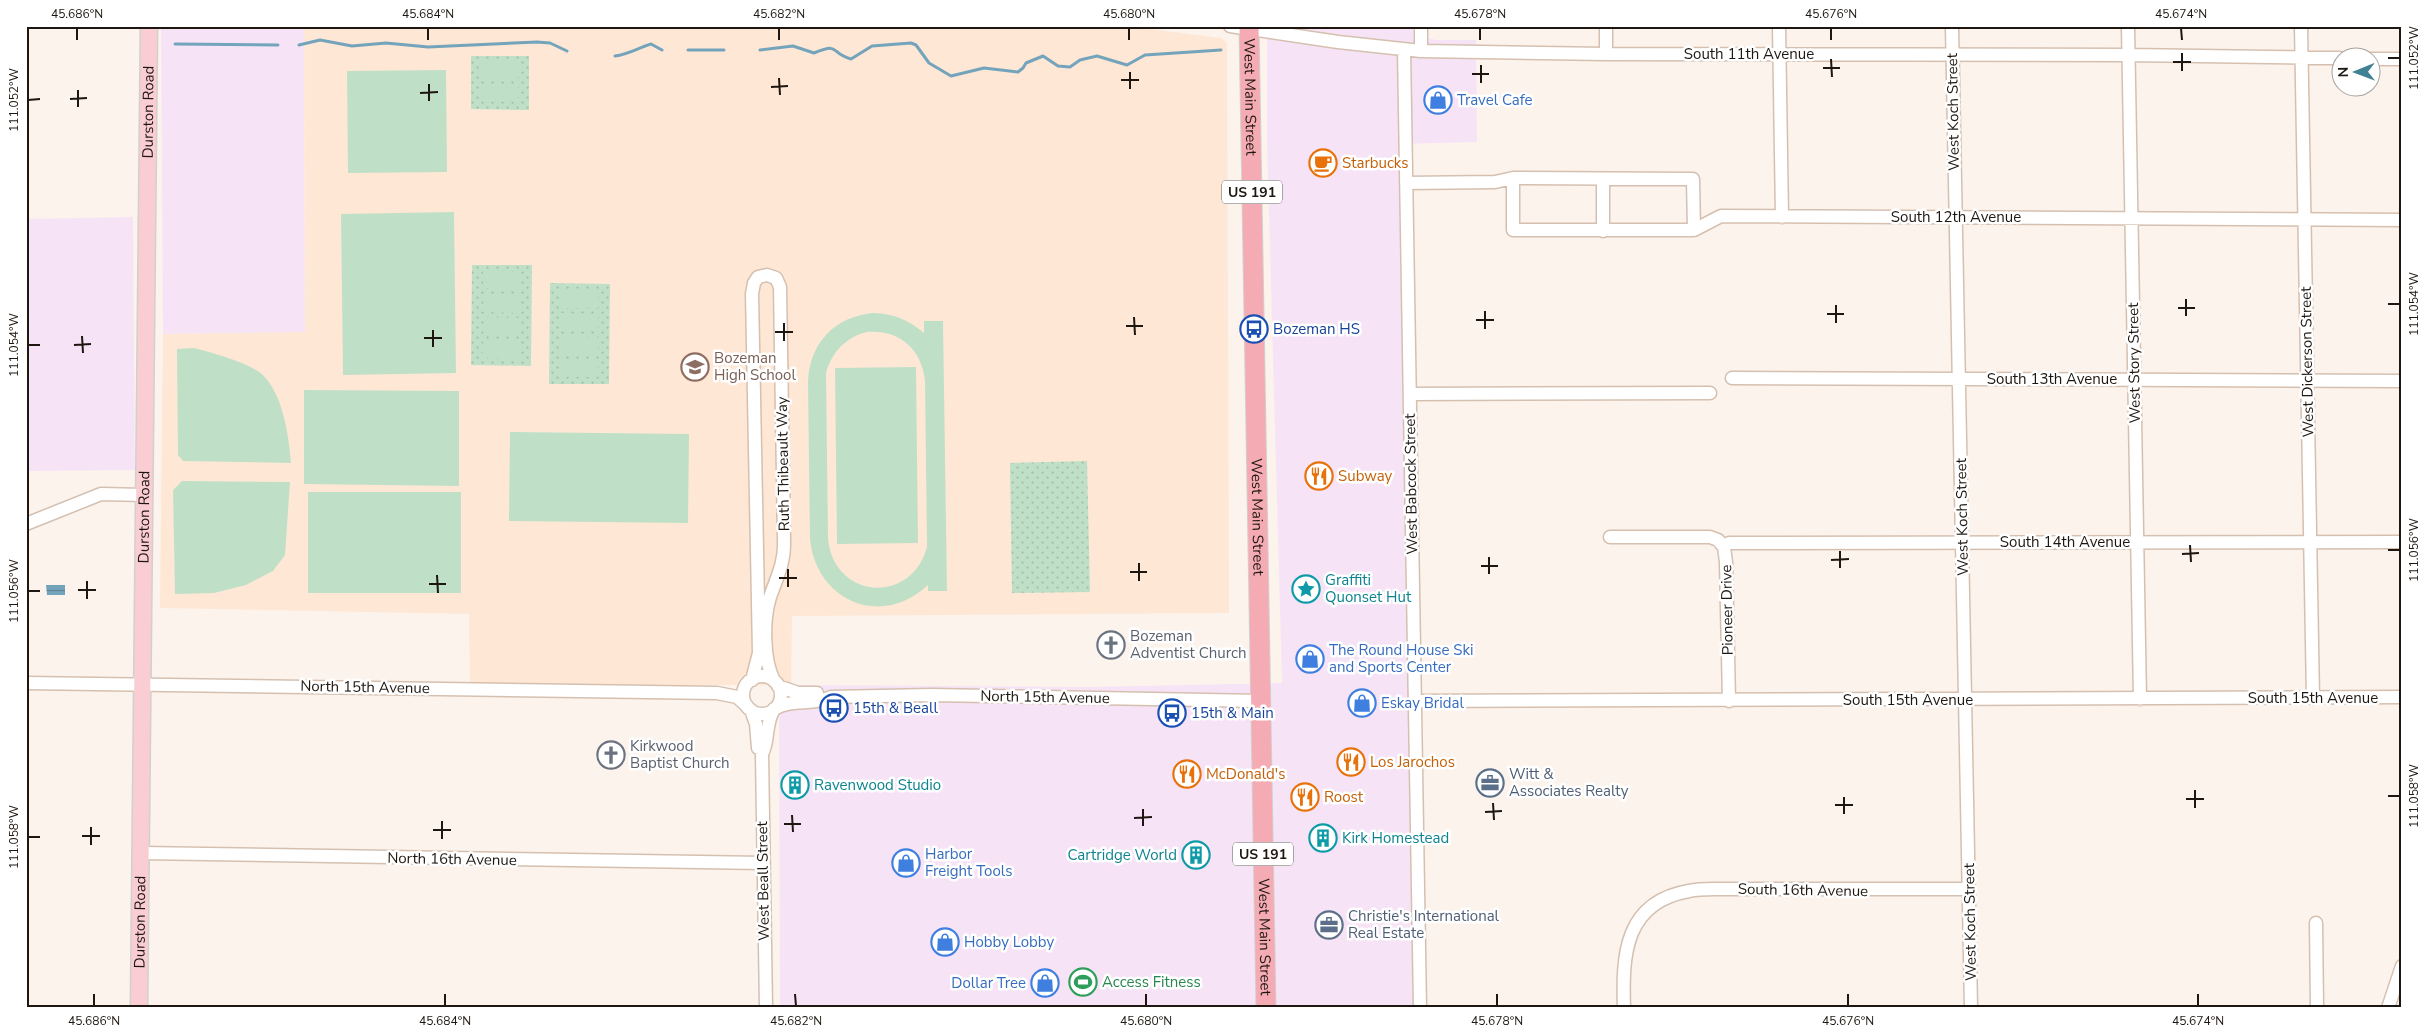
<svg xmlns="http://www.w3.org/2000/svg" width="2428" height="1034" font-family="'Nunito Sans',sans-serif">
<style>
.commercial{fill:#f6e4f6}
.built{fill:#fee7d5}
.grass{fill:url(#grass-dots)}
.garden{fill:#bfe0c7;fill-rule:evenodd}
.water{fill:url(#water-rules)}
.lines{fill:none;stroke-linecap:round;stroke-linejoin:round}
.stream{stroke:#74a4bc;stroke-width:3}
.minor-casing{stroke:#d5c0b0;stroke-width:15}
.major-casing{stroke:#d2d0cf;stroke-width:19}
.highway-casing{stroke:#d2d0cf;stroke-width:21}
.minor{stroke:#fff;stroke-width:12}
.major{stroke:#f9cdd1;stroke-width:16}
.highway{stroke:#f5abb3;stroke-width:19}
.ticks{fill:none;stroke:#1e1610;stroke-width:2}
.labels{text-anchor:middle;stroke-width:5;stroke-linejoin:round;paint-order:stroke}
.shield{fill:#fff;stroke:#625c58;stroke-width:1}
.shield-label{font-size:14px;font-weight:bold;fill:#1e1610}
.street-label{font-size:15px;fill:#1e1610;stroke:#fff}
.shop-label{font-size:15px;fill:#366cbe;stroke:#fff;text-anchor:start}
.food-label{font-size:15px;fill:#c56008;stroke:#fff;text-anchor:start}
.transit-label{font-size:15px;fill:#164399;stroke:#fff;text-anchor:start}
.education-label{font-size:15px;fill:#785e54;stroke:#fff;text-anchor:start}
.culture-label{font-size:15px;fill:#0d838f;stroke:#fff;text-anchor:start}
.worship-label{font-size:15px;fill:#5b616d;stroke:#fff;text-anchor:start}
.service-label{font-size:15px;fill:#4e5e75;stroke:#fff;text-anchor:start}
.leisure-label{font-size:15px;fill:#27864d;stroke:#fff;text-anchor:start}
.neatline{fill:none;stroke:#1e1610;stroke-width:2}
.ticks-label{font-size:12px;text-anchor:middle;fill:#1e1610}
</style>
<defs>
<pattern id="grass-dots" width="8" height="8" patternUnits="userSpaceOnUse" patternTransform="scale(1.25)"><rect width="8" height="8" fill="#bfe0c7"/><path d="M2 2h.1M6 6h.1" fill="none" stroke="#a4bfaa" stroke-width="1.8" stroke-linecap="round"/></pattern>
<pattern id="water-rules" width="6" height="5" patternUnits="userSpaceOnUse" patternTransform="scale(1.25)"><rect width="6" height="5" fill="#74a4bc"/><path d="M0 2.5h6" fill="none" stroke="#5f8597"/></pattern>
</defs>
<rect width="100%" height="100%" fill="#fcf3ec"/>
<path class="commercial" d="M1267 26H1413V35L1436 40H1476L1477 142 1399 144 1414 1008H780L779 707 791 685 1090 687 1282 683 1267 139Z
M161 27H304L305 332 163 334Z
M133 217 135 470 26 471V219Z"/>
<path class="built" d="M1126 26 1221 38 1227 43 1229 613 792 616 791 685H470L469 614 160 608 163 334 305 332 304 27Z"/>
<path class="grass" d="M471 56H529V110L471 109Z
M472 265H532L531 366 471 365Z
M550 283 610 284 609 384H549Z
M1087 461 1090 592 1012 593 1010 463Z"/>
<path class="garden" d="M481 61H519L518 79H481Z
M446 70 447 172 348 173 347 71Z
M481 84 518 85V102H481Z
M454 212 456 373 343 375 341 214Z
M483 271 521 272V290L483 288Z
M561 290 598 291V308H561Z
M483 295 521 296V313L483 312Z
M561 313 598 314V331H560Z
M874 313C894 314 909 320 924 333V321H943L947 591H928V585C881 629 816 601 810 539L808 383C809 343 835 316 874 313ZM867 332C899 329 922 349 925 381L927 547C911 606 833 599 828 538L826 373C832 352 846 337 867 332Z
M484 317 522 318 521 336 483 335Z
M560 336 598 337V354H560Z
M483 341H520V359L482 358Z
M194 348C213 353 248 362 263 375 283 395 289 436 291 463L183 461 178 455 177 349Z
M560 360H598V377H560Z
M916 367 918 543 837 544 835 368Z
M304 390 459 391V486L304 484Z
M510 432 689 434 688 523 509 521Z
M182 481 290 482 285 555 273 571 246 585 214 593 175 594 173 490Z
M308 492H461V593H308Z"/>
<path class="water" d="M46 585H65V595H47Z"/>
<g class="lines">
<path class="stream" d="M175 44 278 45
M299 45 320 40 352 46 386 43 428 47 537 42 550 43 567 51
M688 50H724
M760 50 793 46 814 53C841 42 829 53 851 59L872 46 911 43 916 45 929 63 951 76 984 68 1018 72 1023 68 1026 63 1043 56 1058 66 1070 67 1080 60 1097 56 1127 65 1145 55 1221 50
M615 56C629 54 638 48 651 44L662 50"/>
<g class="minor-casing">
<path id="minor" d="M1230 26 1338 42 1421 51 1606 54 2129 55 2340 58
M1421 26V51
M1606 26V54
M1779 26 1782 217
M1952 26 1971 1008
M2128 26 2140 699
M2301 26 2313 698
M1404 50 1420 1008
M2370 59H2402
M1513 178V230H1694L1721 216 2402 220
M1603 179V231
M1406 183 1495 182 1513 178 1693 179 1694 230
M1732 378 2402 381
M1410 394 1710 393
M26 524 101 494 144 495
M1610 537H1710L1718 540 1724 547 1726 562 1729 701
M1729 543 2402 542
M743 695a19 19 0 1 1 38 0a19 19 0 1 1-38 0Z
M752 680 759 653 752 294 754 283 758 277 767 275 776 278 780 287 784 541C785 562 777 577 770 597 763 620 763 659 774 681
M26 683 717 693 737 697 747 706
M778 686 798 693H817
M1415 701 2402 697
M774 709C793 698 812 706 831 697L931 695 1260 701
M751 710 756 724 758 748
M141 853 763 863
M2316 923 2317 1008
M766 1008 762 754C769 741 765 726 773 711
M1624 1008C1622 954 1625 902 1689 891 1701 888 1715 889 1727 889H1969
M2388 1008 2402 966"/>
</g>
<g class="major-casing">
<g id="major">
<path id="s1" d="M139 1008 149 26"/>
</g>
</g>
<g class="highway-casing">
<g id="highway">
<path id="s2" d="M1249 26 1266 1008"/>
</g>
</g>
<use href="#minor" class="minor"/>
<use href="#major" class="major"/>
<use href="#highway" class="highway"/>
</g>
<path class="ticks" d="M77 28V40M428 28V40M779 28V40M1129 28V40M1480 28V40M1831 28V40M2181 28 2182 40M2182 53V71M2388 58H2400M1831 59 1832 77M2173 62H2191M1481 65V83M1823 68H1840M1130 72V89M1472 74H1489M779 78 780 95M1121 80H1139M429 84V101M771 87 788 86M78 90V107M420 93 438 92M70 99 87 98M28 100 40 99M2186 299V316M2388 304H2400M1836 305V323M2178 308H2195M1485 311V329M1827 314H1844M1134 317 1135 335M1476 320H1494M784 323V341M1126 326H1143M433 330V347M775 332H793M82 336 83 353M424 338H442M28 345H40M74 345 91 344M2190 545 2191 562M2388 550H2400M1840 551V568M2182 554 2199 553M1489 557V574M1831 560 1849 559M1139 563V581M1481 566H1498M788 569V587M1130 572H1147M437 575 438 593M779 578H797M87 581V599M429 584H446M78 590H96M28 591H40M2195 790V808M2388 796H2400M1844 797V814M2186 799H2204M1493 803 1494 820M1835 805H1853M1143 809V826M1485 812 1502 811M792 815 793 832M1134 818 1152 817M442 821V839M784 824H801M91 827V845M433 830H451M82 836H100M28 837H40M94 994V1006M445 994V1006M795 994 796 1006M1146 994V1006M1497 994V1006M1848 994V1006M2198 994V1006"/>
<defs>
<g id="shop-ring" transform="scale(1.4375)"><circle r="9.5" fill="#fff" stroke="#3f7fe0" stroke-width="1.5"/><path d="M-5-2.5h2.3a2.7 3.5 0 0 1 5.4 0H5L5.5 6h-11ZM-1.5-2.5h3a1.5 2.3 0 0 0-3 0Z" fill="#3f7fe0"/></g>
<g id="cafe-ring" transform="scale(1.4375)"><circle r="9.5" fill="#fff" stroke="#e8710a" stroke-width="1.5"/><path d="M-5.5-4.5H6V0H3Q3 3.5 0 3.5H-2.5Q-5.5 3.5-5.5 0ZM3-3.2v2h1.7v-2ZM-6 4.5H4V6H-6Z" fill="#e8710a"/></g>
<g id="bus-ring" transform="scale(1.4375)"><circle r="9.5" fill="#fff" stroke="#1a4fb4" stroke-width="1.5"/><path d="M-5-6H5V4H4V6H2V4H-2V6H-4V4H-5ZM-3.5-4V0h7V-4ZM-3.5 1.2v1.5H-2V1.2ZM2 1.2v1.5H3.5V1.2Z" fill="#1a4fb4"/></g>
<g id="school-ring" transform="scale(1.4375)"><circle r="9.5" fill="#fff" stroke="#8d6e63" stroke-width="1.5"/><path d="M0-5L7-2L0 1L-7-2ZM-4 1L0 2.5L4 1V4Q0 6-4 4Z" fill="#8d6e63"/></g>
<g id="restaurant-ring" transform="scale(1.4375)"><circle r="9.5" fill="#fff" stroke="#e8710a" stroke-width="1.5"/><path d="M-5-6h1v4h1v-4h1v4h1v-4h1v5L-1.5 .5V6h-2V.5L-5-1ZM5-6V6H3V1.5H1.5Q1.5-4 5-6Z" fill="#e8710a"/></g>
<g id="sight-ring" transform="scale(1.4375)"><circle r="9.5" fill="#fff" stroke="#0f9aa8" stroke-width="1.5"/><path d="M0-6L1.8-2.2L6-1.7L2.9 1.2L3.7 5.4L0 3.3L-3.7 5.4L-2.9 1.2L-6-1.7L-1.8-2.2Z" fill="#0f9aa8"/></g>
<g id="church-ring" transform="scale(1.4375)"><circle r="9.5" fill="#fff" stroke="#6b7280" stroke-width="1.5"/><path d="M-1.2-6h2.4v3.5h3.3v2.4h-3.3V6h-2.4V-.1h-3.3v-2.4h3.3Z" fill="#6b7280"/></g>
<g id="office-ring" transform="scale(1.4375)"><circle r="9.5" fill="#fff" stroke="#5c6f8a" stroke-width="1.5"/><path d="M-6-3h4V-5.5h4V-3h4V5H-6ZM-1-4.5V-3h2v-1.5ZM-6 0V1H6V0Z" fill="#5c6f8a"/></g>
<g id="building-ring" transform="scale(1.4375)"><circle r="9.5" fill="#fff" stroke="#0f9aa8" stroke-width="1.5"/><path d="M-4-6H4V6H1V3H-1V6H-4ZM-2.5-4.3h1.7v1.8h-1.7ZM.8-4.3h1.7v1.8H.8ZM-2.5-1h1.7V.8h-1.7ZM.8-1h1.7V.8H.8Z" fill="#0f9aa8"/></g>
<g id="stadium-ring" transform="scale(1.4375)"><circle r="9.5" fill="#fff" stroke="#2e9e5b" stroke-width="1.5"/><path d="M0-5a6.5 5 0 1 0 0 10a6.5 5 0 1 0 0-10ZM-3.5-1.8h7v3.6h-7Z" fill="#2e9e5b"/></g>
</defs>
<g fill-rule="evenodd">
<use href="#shop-ring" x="1438" y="100"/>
<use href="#cafe-ring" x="1323" y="163"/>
<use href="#bus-ring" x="1254" y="329"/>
<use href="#school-ring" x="695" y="367"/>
<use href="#restaurant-ring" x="1319" y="476"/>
<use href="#sight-ring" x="1306" y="589"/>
<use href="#church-ring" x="1111" y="645"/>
<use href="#shop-ring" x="1310" y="659"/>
<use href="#shop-ring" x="1362" y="703"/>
<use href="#bus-ring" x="834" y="708"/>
<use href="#bus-ring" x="1172" y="713"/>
<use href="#church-ring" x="611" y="755"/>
<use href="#restaurant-ring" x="1351" y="762"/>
<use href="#restaurant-ring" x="1187" y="774"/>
<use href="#office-ring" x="1490" y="783"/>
<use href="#building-ring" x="795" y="785"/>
<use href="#restaurant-ring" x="1305" y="797"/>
<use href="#building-ring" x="1323" y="838"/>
<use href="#building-ring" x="1196" y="855"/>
<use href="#shop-ring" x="906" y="863"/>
<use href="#office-ring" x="1329" y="925"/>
<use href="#shop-ring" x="945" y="942"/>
<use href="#stadium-ring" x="1083" y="982"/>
<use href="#shop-ring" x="1045" y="983"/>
</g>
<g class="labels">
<g class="shield">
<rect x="1222" y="180.5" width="60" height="23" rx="4"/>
<rect x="1233" y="842.5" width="60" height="23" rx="4"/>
</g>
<g class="shield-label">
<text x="1252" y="197">US 191</text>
<text x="1263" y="859">US 191</text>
</g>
<g class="street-label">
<text x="1749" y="59">South 11th Avenue</text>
<text dy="5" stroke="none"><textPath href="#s2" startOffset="71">West Main Street</textPath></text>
<text dy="5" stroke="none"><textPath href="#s1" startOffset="896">Durston Road</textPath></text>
<text transform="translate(1953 112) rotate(-91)" y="5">West Koch Street</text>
<text x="1956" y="222">South 12th Avenue</text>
<text transform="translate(2307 362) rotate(-91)" y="5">West Dickerson Street</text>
<text transform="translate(2134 363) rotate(-91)" y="5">West Story Street</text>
<text x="2052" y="384">South 13th Avenue</text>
<text transform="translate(783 464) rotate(-91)" y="5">Ruth Thibeault Way</text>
<text transform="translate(1411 484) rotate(-91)" y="5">West Babcock Street</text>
<text dy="5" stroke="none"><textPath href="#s1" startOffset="491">Durston Road</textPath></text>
<text dy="5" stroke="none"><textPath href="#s2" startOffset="491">West Main Street</textPath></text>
<text transform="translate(1962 517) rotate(-91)" y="5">West Koch Street</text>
<text x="2065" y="547">South 14th Avenue</text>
<text transform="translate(1727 610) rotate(-91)" y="5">Pioneer Drive</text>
<text transform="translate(365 687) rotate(1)" y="5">North 15th Avenue</text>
<text transform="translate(1045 697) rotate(1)" y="5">North 15th Avenue</text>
<text x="2313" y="703">South 15th Avenue</text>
<text x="1908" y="705">South 15th Avenue</text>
<text transform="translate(452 859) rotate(1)" y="5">North 16th Avenue</text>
<text transform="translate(763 881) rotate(-91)" y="5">West Beall Street</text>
<text transform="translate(1803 890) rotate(1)" y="5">South 16th Avenue</text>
<text dy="5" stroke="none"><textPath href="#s1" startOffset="86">Durston Road</textPath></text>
<text transform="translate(1970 922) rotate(-91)" y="5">West Koch Street</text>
<text dy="5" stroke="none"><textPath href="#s2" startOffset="911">West Main Street</textPath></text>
</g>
<g class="shop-label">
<text x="1457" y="105">Travel Cafe</text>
<text x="1329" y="655">The Round House Ski<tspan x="1329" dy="17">and Sports Center</tspan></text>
<text x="1381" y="708">Eskay Bridal</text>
<text x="925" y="859">Harbor<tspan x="925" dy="17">Freight Tools</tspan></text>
<text x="964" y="947">Hobby Lobby</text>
<text x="1026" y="988" text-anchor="end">Dollar Tree</text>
</g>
<g class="food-label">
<text x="1342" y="168">Starbucks</text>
<text x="1338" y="481">Subway</text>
<text x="1370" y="767">Los Jarochos</text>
<text x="1206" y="779">McDonald's</text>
<text x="1324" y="802">Roost</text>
</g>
<g class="transit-label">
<text x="1273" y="334">Bozeman HS</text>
<text x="853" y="713">15th &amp; Beall</text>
<text x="1191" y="718">15th &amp; Main</text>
</g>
<g class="education-label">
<text x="714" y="363">Bozeman<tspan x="714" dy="17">High School</tspan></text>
</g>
<g class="culture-label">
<text x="1325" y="585">Graffiti<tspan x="1325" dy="17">Quonset Hut</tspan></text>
<text x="814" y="790">Ravenwood Studio</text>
<text x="1342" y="843">Kirk Homestead</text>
<text x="1177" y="860" text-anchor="end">Cartridge World</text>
</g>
<g class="worship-label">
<text x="1130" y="641">Bozeman<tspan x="1130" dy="17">Adventist Church</tspan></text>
<text x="630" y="751">Kirkwood<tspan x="630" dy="17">Baptist Church</tspan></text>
</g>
<g class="service-label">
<text x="1509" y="779">Witt &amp;<tspan x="1509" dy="17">Associates Realty</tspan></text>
<text x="1348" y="921">Christie's International<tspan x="1348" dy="17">Real Estate</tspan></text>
</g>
<g class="leisure-label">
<text x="1102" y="987">Access Fitness</text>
</g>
</g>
<rect width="2428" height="1034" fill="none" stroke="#ffffff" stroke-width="55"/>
<g transform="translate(2356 72) rotate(269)"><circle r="24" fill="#ffffff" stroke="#a5a29f"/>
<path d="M0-4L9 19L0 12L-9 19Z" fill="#418194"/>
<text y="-8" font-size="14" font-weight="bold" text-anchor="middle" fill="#1e1610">N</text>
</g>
<rect x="28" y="28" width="2372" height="978" class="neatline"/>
<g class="ticks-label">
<text x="77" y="18">45.686°N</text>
<text x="428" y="18">45.684°N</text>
<text x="779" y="18">45.682°N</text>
<text x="1129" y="18">45.680°N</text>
<text x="1480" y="18">45.678°N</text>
<text x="1831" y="18">45.676°N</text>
<text x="2181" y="18">45.674°N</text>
<text transform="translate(2414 58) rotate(-90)" y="4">111.052°W</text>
<text transform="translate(14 100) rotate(-90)" y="4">111.052°W</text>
<text transform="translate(2414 304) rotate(-90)" y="4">111.054°W</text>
<text transform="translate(14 345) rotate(-90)" y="4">111.054°W</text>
<text transform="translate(2414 550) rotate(-90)" y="4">111.056°W</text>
<text transform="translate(14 591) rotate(-90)" y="4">111.056°W</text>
<text transform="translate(2414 796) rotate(-90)" y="4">111.058°W</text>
<text transform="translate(14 837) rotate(-90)" y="4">111.058°W</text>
<text x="94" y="1025">45.686°N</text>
<text x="445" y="1025">45.684°N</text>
<text x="796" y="1025">45.682°N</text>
<text x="1146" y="1025">45.680°N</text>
<text x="1497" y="1025">45.678°N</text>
<text x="1848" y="1025">45.676°N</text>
<text x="2198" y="1025">45.674°N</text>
</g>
</svg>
